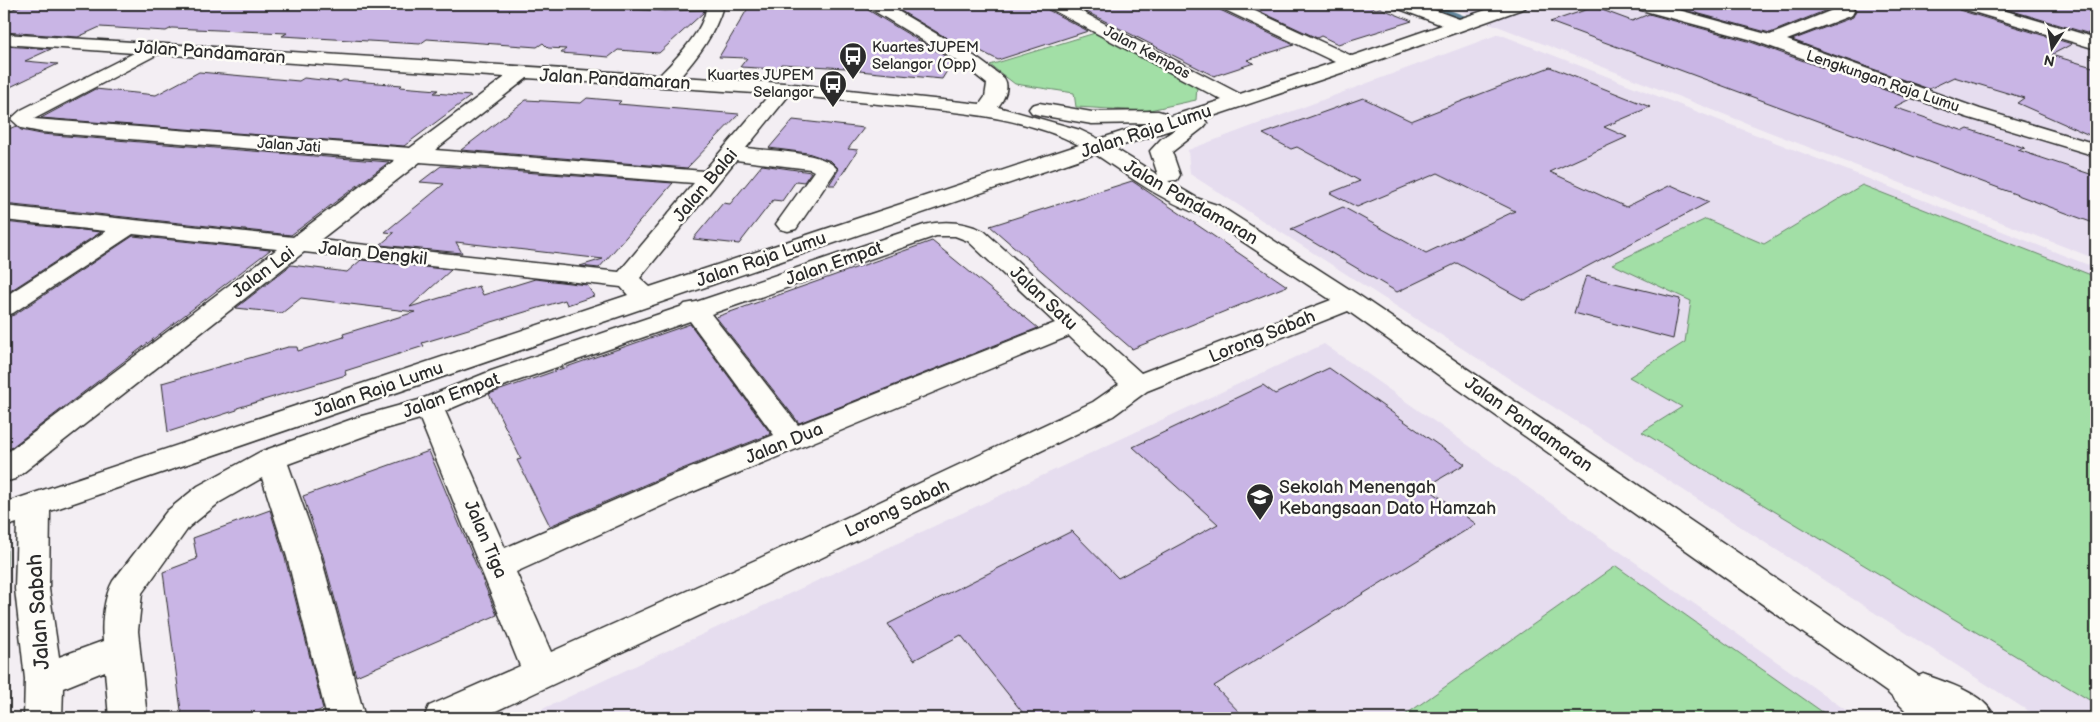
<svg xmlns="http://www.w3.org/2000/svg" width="2100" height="722" font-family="'Balsamiq Sans',sans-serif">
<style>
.built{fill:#e6ddef}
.green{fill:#a2dfa6;stroke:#668568}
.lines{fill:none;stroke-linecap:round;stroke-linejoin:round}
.stream{stroke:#62869b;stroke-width:5}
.building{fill:#c9b5e5;stroke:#2b2b2b}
.minor-casing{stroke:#2b2b2b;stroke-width:3}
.minor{fill:#fdfcf7;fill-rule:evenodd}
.labels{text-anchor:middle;stroke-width:5;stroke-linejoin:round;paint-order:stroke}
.far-poi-label{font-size:15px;fill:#2b2b2b;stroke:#fdfcf7;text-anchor:start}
.far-street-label{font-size:15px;fill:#2b2b2b;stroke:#fdfcf7}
.street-label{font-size:18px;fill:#2b2b2b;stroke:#fdfcf7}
.poi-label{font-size:18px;fill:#2b2b2b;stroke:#fdfcf7;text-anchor:start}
.near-street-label{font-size:21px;fill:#2b2b2b;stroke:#fdfcf7}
</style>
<rect width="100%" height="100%" fill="#f3eef3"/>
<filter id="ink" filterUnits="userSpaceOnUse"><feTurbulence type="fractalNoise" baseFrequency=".02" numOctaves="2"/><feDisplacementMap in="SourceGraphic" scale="10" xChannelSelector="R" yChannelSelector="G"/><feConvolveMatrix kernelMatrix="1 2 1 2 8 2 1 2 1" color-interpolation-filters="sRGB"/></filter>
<g filter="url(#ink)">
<path class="built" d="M1442 4H2096V259L1492 24Z
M1499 34 2096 268V718H2039L1190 174 1188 150Z
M1324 344 1857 718H523L564 699Z"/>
<path class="green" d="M1095 33 1197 86 1196 100 1145 111 1076 107 1074 93 1015 84 990 65Z
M1862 185 2096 277V704L1642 432 1682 407 1629 377 1685 342 1691 301 1612 264 1706 219 1764 244Z
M7 543 6 718H4V545Z
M1616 566 1831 718H1401Z"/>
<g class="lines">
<path class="stream" d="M1428 4 1464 18"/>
</g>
<path class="building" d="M25 4H489L562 7 564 5 664 11 704 10 703 13 659 53 618 50 609 57 561 53 566 49 548 48 543 43 537 47 427 39 420 44 282 36 287 33 172 28 166 31 100 27 78 37 4 32V13Z
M802 4H865L868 10 953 61 942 79 859 71 861 69 781 64 777 69 740 67 747 58 719 57 748 8 804 5Z
M889 4H1045L1048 10 1088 31 998 60 965 43 962 47Z
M1071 4H1217L1220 10 1294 45 1247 60 1254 63 1214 76Z
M1244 4H1363L1376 9 1380 8 1412 21 1338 44 1321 36 1317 38Z
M1675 4H1904L1927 10 1928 4H1956L1959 10 2072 44 2051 55 2096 68V138L2017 103 2024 98 1954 77 1929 89 1792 40 1853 17 1856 10 1852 5H1839L1770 33 1670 6Z
M1989 4H2096V31L2090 34Z
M1594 7 1632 21 1649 14 1748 41 1910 99 1894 107 1964 131 1968 129 2025 148 2018 150 2096 176V224L1550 22Z
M4 46 51 49 25 61 58 64 4 90Z
M1550 67 1650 107 1604 127 1627 137 1550 172 1626 207 1671 185 1709 202 1524 300 1457 263 1397 292 1291 229 1343 207 1426 253 1515 211 1438 173 1357 207 1330 193 1360 181 1297 147 1291 149 1263 134 1363 98 1411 121Z
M199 72 299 81 304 78 340 82 343 80 402 85 400 87 438 90 434 93 471 96 404 146 41 118 95 89 156 95Z
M587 98 621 101 618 104 739 114 687 168 461 150 526 100 581 103Z
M793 120 864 128 848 149 858 150 835 185H829L839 169 831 161 808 153 769 148Z
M16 126 21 130 41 134 389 162 291 235 4 204V131Z
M762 165 811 172 804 182 796 181 782 201 773 200 739 244 693 239 723 203 730 204Z
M441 166 673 183 599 268 580 266 603 259 456 242 462 253 380 245 394 233 385 232 444 184 420 182Z
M1132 181 1215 237 1287 286 1132 349 990 226Z
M4 222 101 232 4 295Z
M133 236 270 250 4 453V318L14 315Z
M932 241 1038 328 799 423 716 317Z
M361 260 451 270 410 307 479 286 483 295 535 279 587 285 594 296 567 305 565 300 422 343 424 346 345 371 346 375 237 408V410L168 432 162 383 288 347H297L298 351 344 337 343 334 415 312 301 298 282 313 236 308 291 265 347 272Z
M1586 276 1680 299 1673 339 1574 313Z
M690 324 771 434 667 475 550 526 517 460 521 459 489 394Z
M1329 368 1465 464 1426 487 1476 524 1214 686 1245 718H1027L961 635 914 660 888 624 1072 531 1118 578 1218 524 1133 447 1263 385 1275 394Z
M429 451 497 615 356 676 323 556 303 496Z
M270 510 285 558 323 709 302 718H182L163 572 197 559 193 538Z"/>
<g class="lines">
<g class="minor-casing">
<path id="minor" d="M706 4H722L723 6C715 34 699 55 680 77L784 83 980 104 985 97 987 84 962 64 869 8 867 4H886L974 56 1004 78C1010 87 1004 99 998 107L1080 130 1099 139 1149 123 1092 124 1039 115 1032 113 1029 109 1032 105 1039 103 1092 112 1158 111 1165 113 1168 117 1222 100 1049 8 1047 4H1067L1240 94 1335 62 1221 8 1219 4H1240L1352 56 1442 25 1397 8 1395 4H1418L1459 19 1504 4H1527L1525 8 1359 67 1204 119 1207 123 1204 127 1172 152 1180 175 1177 180 1168 181 1199 199 1220 206 1360 296 1919 676 1923 674C1947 683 1985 693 1995 718H1913L1888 693 1348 311 1147 391 1113 416 784 576 481 718H424L429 706 520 666 420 419 378 431 288 464 321 557 365 718H327L287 557 262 478 220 502 189 527 142 593 138 631 147 718H109L105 671 63 688 62 718H24L25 679 15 589 17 523 4 527V503L628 295 621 287 304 252 15 479 4 482V455L277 249 133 234 13 313 4 316V297L106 231 4 220V206L293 237 395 160 41 132 21 128 11 119 21 110 134 53 4 44V34L660 75C675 60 708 27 706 4ZM158 54 505 77 410 148 34 119ZM527 78 770 94 704 171 435 150ZM789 95C829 99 868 103 908 107 965 113 1027 118 1079 145L650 287 640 278 736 160 810 169 814 171 776 224 780 229 788 231 796 229 837 169C824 151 767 151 746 148ZM1177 128 1161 139 1150 151 1158 175 1114 148ZM1095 154C1130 177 1164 202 1204 216L1331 300 1141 373 984 231C965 222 945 220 924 225L696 302 685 304 683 306 491 371 419 400 358 417 260 452 198 486 167 511 113 581C104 597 101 622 103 641L59 657 49 589 50 511ZM420 162 694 183 619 272 320 240ZM936 236H955L968 241 1055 323 798 425 711 314ZM690 321 774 435 668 477 505 548 445 411 511 383ZM1069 336 1119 384 1093 402 760 558 551 652 516 572 690 493Z
M1632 4H1657L1770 35 1840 7H1852L1854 11 1852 15 1787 40 1980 109 2096 144V156L1966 117 1749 39 1634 8Z
M1958 4H1983L2096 38V49L1960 8Z"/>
</g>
<use href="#minor" class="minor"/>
</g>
</g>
<defs>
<g id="bus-pin" transform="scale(1.4375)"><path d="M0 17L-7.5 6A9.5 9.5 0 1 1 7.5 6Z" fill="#2b2b2b" stroke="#fdfcf7"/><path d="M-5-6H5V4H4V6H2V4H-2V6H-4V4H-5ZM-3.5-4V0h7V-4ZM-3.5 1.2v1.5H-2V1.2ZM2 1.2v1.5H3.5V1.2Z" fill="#fff"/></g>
<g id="school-pin" transform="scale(1.4375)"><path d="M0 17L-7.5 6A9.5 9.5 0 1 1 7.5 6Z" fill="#2b2b2b" stroke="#fdfcf7"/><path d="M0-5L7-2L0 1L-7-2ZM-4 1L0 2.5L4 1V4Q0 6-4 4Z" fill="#fff"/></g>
</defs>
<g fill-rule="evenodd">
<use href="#bus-pin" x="853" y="56"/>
<use href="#bus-pin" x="833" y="84"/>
<use href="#school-pin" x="1260" y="497"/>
</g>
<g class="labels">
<g class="far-poi-label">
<text x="872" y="52">Kuartes JUPEM<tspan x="872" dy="17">Selangor (Opp)</tspan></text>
<text x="814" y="80" text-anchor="end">Kuartes JUPEM<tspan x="814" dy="17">Selangor</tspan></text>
</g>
<g class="far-street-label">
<text transform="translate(1147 52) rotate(28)" y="5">Jalan Kempas</text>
<text transform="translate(1883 81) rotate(19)" y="5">Lengkungan Raja Lumu</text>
<text transform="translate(289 145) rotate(4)" y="5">Jalan Jati</text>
</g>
<g class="street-label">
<text transform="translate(210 52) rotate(4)" y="6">Jalan Pandamaran</text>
<text transform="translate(615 79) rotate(3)" y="6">Jalan Pandamaran</text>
<text transform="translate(1146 131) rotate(-18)" y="6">Jalan Raja Lumu</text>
<text transform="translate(705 185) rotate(-50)" y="6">Jalan Balai</text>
<text transform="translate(1191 202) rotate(30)" y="6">Jalan Pandamaran</text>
<text transform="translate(373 253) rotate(6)" y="6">Jalan Dengkil</text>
<text transform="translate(761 259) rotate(-19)" y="6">Jalan Raja Lumu</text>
<text transform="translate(834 263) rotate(-19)" y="6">Jalan Empat</text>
<text transform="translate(263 272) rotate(-37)" y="6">Jalan Lai</text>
<text transform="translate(1044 298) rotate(43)" y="6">Jalan Satu</text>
<text transform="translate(1262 336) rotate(-22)" y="6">Lorong Sabah</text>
<text transform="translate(378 389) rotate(-19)" y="6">Jalan Raja Lumu</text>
<text transform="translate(451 395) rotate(-20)" y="6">Jalan Empat</text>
<text transform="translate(1529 424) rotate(35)" y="6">Jalan Pandamaran</text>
<text transform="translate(784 443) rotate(-22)" y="6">Jalan Dua</text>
<text transform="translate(897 508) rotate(-25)" y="6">Lorong Sabah</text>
<text transform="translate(486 539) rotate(67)" y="6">Jalan Tiga</text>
</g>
<g class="poi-label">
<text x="1279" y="493">Sekolah Menengah<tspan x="1279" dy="21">Kebangsaan Dato Hamzah</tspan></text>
</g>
<g class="near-street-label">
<text transform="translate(38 612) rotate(-94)" y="7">Jalan Sabah</text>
</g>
</g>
<rect width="2100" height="722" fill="none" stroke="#fdfcf7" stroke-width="20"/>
<rect x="10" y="10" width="2080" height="702" fill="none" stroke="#2b2b2b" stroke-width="2" filter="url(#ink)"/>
<g transform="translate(2052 48) rotate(192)" stroke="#fdfcf7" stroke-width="4" paint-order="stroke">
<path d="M0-4L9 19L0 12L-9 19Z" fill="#2b2b2b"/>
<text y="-8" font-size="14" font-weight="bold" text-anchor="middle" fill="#2b2b2b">N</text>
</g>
</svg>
